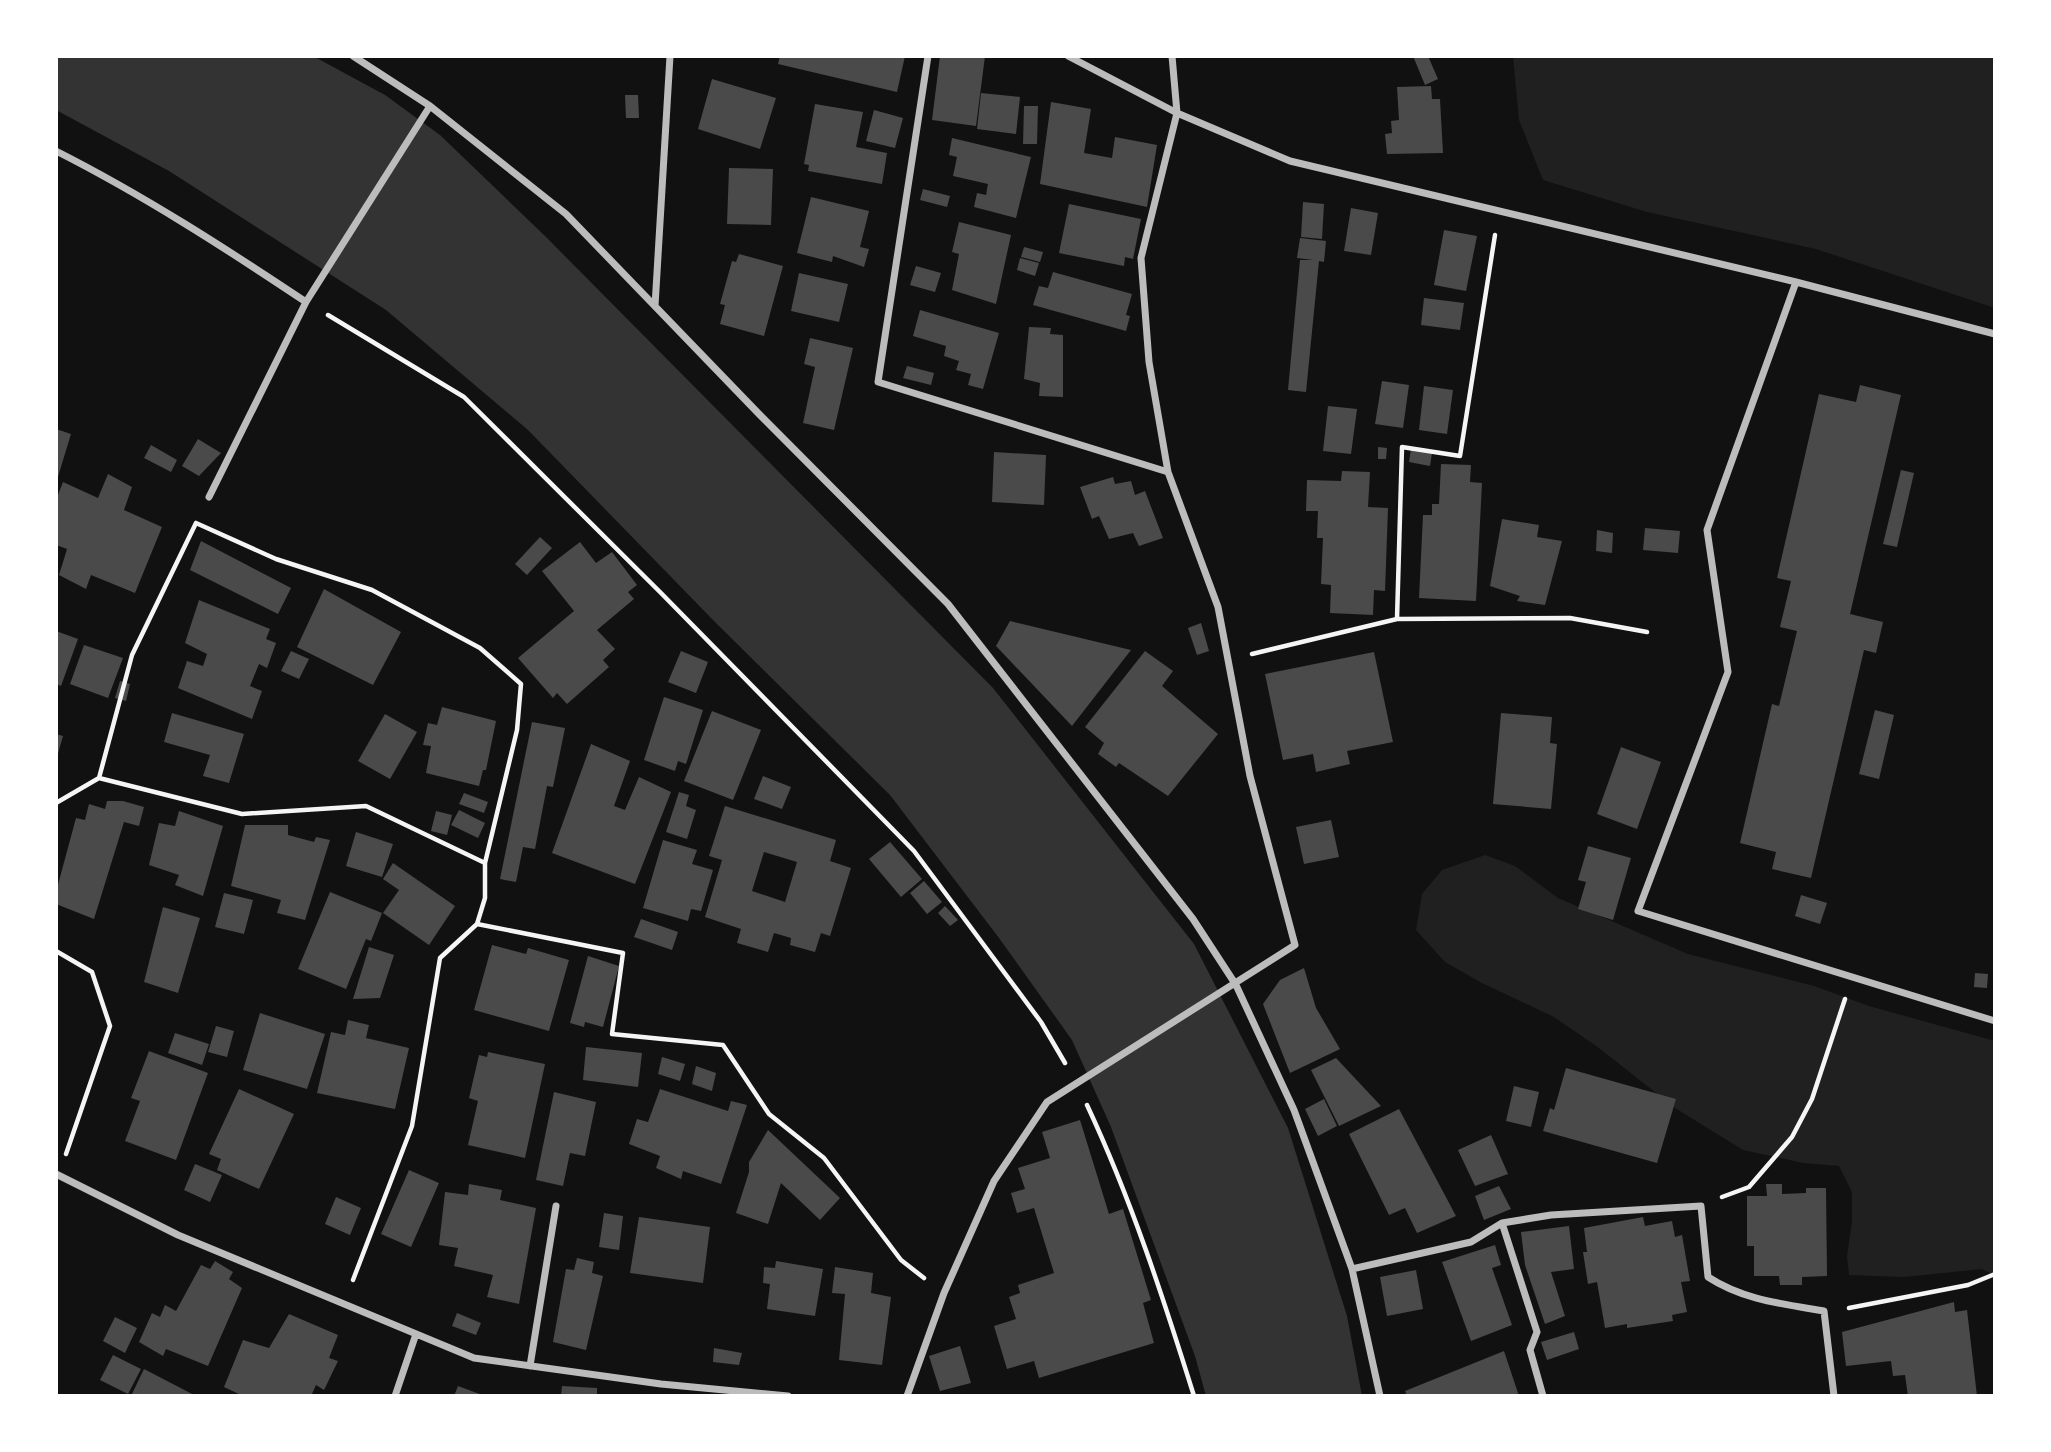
<svg xmlns="http://www.w3.org/2000/svg" width="2051" height="1452" font-family="Figtree,sans-serif">
<style>
.green{fill:#202020}
.water{fill:#333}
.building{fill:#4a4a4a;fill-rule:evenodd}
.lines{fill:none;stroke-linecap:round;stroke-linejoin:round}
.path{stroke:#f5f5f5;stroke-width:4.5}
.minor{stroke:#bcbcbc;stroke-width:7}
</style>
<rect width="100%" height="100%" fill="#111"/>
<path class="green" d="M1513 56H1995V308L1816 249 1647 212 1543 180 1519 120Z
M1485 855 1515 866 1558 898 1688 954 1814 986 1869 1006 1995 1041V1276L1982 1269 1904 1277 1849 1275 1847 1256 1852 1222V1192L1839 1166 1803 1163 1743 1150 1675 1108 1599 1048 1554 1017 1482 983 1445 962 1416 930 1422 894 1442 870Z"/>
<path class="water" d="M56 56H313L385 95 440 135 546 237 993 688 1194 944 1288 1128 1347 1316 1362 1396H1206L1195 1356 1111 1127 1072 1040 999 938 890 795 714 621 528 430 386 310 169 171 56 110Z"/>
<path class="building" d="M780 56H905L897 92 778 64Z
M940 56H985L976 126 932 120Z
M1413 56H1428L1438 79 1425 85Z
M712 79 776 98 760 149 698 129Z
M1431 86 1432 99H1440L1443 153 1387 154 1385 134 1392 133 1391 121 1399 120 1397 87Z
M981 93 1020 97 1016 134 977 129Z
M625 95H638L639 118H626Z
M1051 102 1091 109 1084 153 1112 158 1115 137 1157 145 1147 207 1040 184Z
M815 104 863 112 856 147 887 153 882 184 808 171 809 165 804 164Z
M1024 106H1038L1037 144H1023Z
M874 110 903 118 895 148 866 141Z
M952 138 1031 157 1016 218 974 207 977 193 986 195 988 184 953 176 957 157 949 155Z
M729 168 773 169 771 225 727 224Z
M923 189 950 196 947 207 920 200Z
M811 197 869 211 860 247 869 249 864 267 833 256 832 262 797 253Z
M1303 202 1324 204 1322 239 1301 237Z
M1069 204 1141 219 1133 259 1125 257 1124 266 1059 253Z
M1351 208 1378 213 1371 255 1344 251Z
M959 222 1011 235 996 304 952 290 959 254 952 252Z
M1444 230 1477 236 1466 291 1434 285Z
M1300 238 1326 241 1324 262 1319 261 1306 392 1288 390 1300 260H1313L1297 258Z
M1024 247 1043 252 1040 262 1021 257Z
M739 254 783 266 764 336 720 324 725 305 720 304 732 261 736 262Z
M1020 258 1039 263 1035 276 1017 270Z
M916 266 941 273 935 292 910 285Z
M1053 272 1132 294 1126 315 1130 316 1126 331 1033 305 1039 286 1048 288Z
M799 273 848 284 839 322 791 311Z
M1424 298 1464 303 1460 330 1421 325Z
M920 310 999 333 983 389 968 385 971 374 956 370 959 361 944 356 946 346 913 336Z
M1029 327 1051 328 1050 334 1063 335V397L1039 396 1040 383 1024 379Z
M810 338 853 348 834 430 803 423 815 367 804 364Z
M907 366 934 373 931 385 903 378Z
M1382 381 1409 385 1403 428 1375 424Z
M1860 385 1901 395 1850 614 1883 622 1876 653 1864 650 1811 878 1772 869 1776 852 1740 843 1772 704 1779 706 1797 631 1780 627 1791 581 1777 578 1819 394 1856 402Z
M1424 386 1453 390 1447 434 1419 430Z
M1328 406 1357 409 1351 454 1323 451Z
M56 429 71 434 57 480H56Z
M198 439 221 453 199 476 182 466Z
M151 445 177 460 171 472 144 458Z
M1378 447 1387 448 1386 459H1378Z
M1411 449 1432 453 1430 466 1409 462Z
M994 452 1046 455 1044 505 992 502Z
M1441 464 1471 465 1470 482 1482 483 1476 601 1419 598 1423 515H1432V504H1439Z
M1901 470 1914 473 1897 547 1883 544Z
M1342 471 1370 472 1368 507 1388 508 1385 591 1374 590 1373 615 1330 613 1331 585 1321 584 1323 538H1317L1318 511H1306L1307 480 1341 481Z
M108 474 132 487 124 510 162 527 135 593 91 575 86 589 59 575 67 549 56 545V500L63 482 98 498Z
M1113 477 1115 484 1131 481 1135 495 1145 491 1163 538 1139 546 1133 533 1109 539 1099 516 1092 519 1080 487Z
M1502 519 1539 525 1537 537 1562 541 1545 605 1517 601 1520 596 1490 586Z
M1645 528 1680 531 1678 553 1643 550Z
M1597 530 1613 533 1612 553 1596 551Z
M540 537 552 548 527 575 515 564Z
M201 541 291 588 278 614 190 570Z
M580 542 596 563 612 552 637 585 628 592 634 599 597 630 615 649 603 660 609 667 567 704 557 693 553 698 518 658 574 611 542 571Z
M324 589 401 632 373 685 297 647Z
M199 600 270 629 266 639 276 643 267 668 259 664 250 686 262 691 252 719 178 688 187 661 203 666 207 654 185 643Z
M1010 621 1131 650 1072 726 996 646Z
M1201 623 1209 651 1197 655 1188 628Z
M56 631 78 639 61 686 56 684Z
M84 645 123 658 108 698 70 684Z
M291 651 309 659 299 679 281 671Z
M681 651 708 662 696 693 668 682Z
M1145 651 1173 671 1162 686 1218 734 1168 796 1119 763 1116 767 1098 754 1104 743 1085 727Z
M1374 652 1393 742 1347 751 1350 764 1316 772 1313 754 1283 760 1265 674Z
M120 681 130 684 126 701 115 698Z
M664 697 703 710 686 764 678 761 675 771 644 760Z
M442 707 496 721 486 770H483L479 786 426 773 431 746 423 745 428 723 437 725Z
M1875 710 1894 715 1879 779 1859 774Z
M712 711 761 730 733 800 684 781Z
M172 713 244 734 229 783 203 776 210 755 164 742Z
M1501 713 1552 717 1550 743 1557 744 1551 809 1493 804Z
M385 714 417 732 390 779 358 761Z
M532 722 565 728 553 787 547 786 535 849 523 847 516 882 500 879Z
M56 734 63 736 57 757H56Z
M591 744 630 761 614 806 625 810 639 777 671 792 635 884 552 853Z
M1621 747 1661 762 1637 829 1597 814Z
M763 776 791 787 782 809 754 799Z
M679 792 689 795 686 806 696 810 687 839 666 832Z
M464 793 488 802 484 813 459 804Z
M107 801H123L144 807 139 826 124 822 94 919 56 904V892L76 818 85 820 89 804 105 809Z
M725 806 836 840 830 861 851 868 830 936 821 933 815 952 790 945 791 938 774 933 768 952 737 943 741 929 705 917 722 860 709 856ZM764 852 797 862 785 902 752 891Z
M459 810 485 823 478 838 451 825Z
M179 811 223 826 203 896 175 885 179 875 149 865 159 823 175 826Z
M436 811 452 815 447 835 431 831Z
M1331 820 1339 857 1304 864 1296 827Z
M245 825H288V835L314 842 316 837 330 840 305 920 277 913 281 900 231 886Z
M356 832 393 844 382 877 346 866Z
M663 840 697 850 692 864 713 870 701 911 691 909 688 921 643 908Z
M890 842 922 879 901 897 869 859Z
M1588 846 1631 858 1613 920 1578 909 1586 882 1578 880Z
M393 863 455 906 429 945 383 913 399 890 383 879Z
M924 881 942 902 927 914 910 893Z
M330 892 382 913 371 941 366 939 346 989 298 969Z
M224 893 253 900 244 934 215 927Z
M1801 895 1827 903 1820 924 1795 916Z
M945 906 958 920 950 926 938 913Z
M163 907 200 918 178 993 144 982Z
M641 919 678 932 672 950 634 937Z
M492 945 526 954 528 948 569 960 549 1031 474 1010Z
M369 947 394 955 380 998 353 999Z
M588 956 619 966 603 1027 585 1022 584 1027 570 1023Z
M1304 968 1316 1008 1340 1049 1290 1073 1263 1004 1280 980Z
M1975 973 1988 974 1987 988 1974 987Z
M260 1013 325 1034 307 1089 243 1070Z
M348 1020 369 1025 366 1038 409 1048 395 1109 317 1093 331 1032 345 1035Z
M216 1026 234 1031 227 1057 208 1052Z
M175 1033 209 1044 202 1065 168 1053Z
M586 1047 642 1053 638 1087 583 1080Z
M149 1051 208 1073 176 1160 125 1141 140 1101 131 1098Z
M488 1052 545 1064 525 1158 468 1145 478 1101 469 1098 479 1055 487 1057Z
M662 1057 685 1064 680 1081 658 1074Z
M1336 1058 1381 1106 1339 1126 1311 1070Z
M696 1066 716 1073 712 1091 692 1084Z
M1566 1068 1676 1099 1657 1163 1543 1131 1550 1108 1554 1110Z
M1514 1086 1539 1092 1531 1127 1506 1121Z
M239 1089 294 1114 259 1189 217 1170 221 1159 209 1154Z
M660 1089 728 1111 731 1101 747 1105 721 1184 683 1171 681 1179 656 1168 660 1156 629 1144 637 1119 648 1122Z
M554 1092 596 1102 585 1156 570 1153 563 1186 536 1180Z
M1324 1099 1337 1126 1318 1136 1305 1109Z
M1399 1109 1456 1216 1417 1233 1405 1208 1389 1215 1349 1134Z
M1080 1120 1109 1214 1123 1209 1151 1300 1143 1303 1154 1343 1039 1378 1034 1361 1007 1369 994 1326 1016 1319 1009 1297 1020 1293 1018 1285 1054 1273 1034 1208 1017 1213 1011 1193 1025 1189 1018 1168 1050 1158 1042 1132Z
M768 1130 840 1198 820 1220 781 1183 768 1224 736 1213 749 1172V1162Z
M1491 1135 1508 1174 1475 1186 1458 1150Z
M195 1164 222 1175 210 1202 184 1190Z
M409 1170 439 1183 411 1247 381 1234Z
M469 1184 502 1190 500 1200 536 1208 519 1304 487 1297 493 1275 454 1266 458 1248 439 1245 445 1192 468 1195Z
M1766 1184H1782V1194L1806 1193V1188H1826L1827 1276 1802 1277V1285H1780L1779 1276H1754V1246H1747V1196H1767Z
M1499 1186 1511 1209 1484 1220 1475 1196Z
M336 1197 361 1208 350 1235 325 1224Z
M604 1213 623 1216 619 1250 599 1247Z
M639 1217 710 1227 703 1283 630 1273Z
M1643 1217 1645 1226 1672 1221 1675 1237 1682 1235 1690 1281 1681 1282 1687 1312 1672 1315 1673 1321 1627 1328V1324L1605 1328 1597 1282 1588 1284 1583 1252H1587L1584 1228Z
M1569 1226 1574 1269 1551 1272 1565 1316 1545 1324 1525 1265 1521 1232Z
M1495 1245 1501 1265 1492 1268 1512 1325 1471 1341 1442 1262Z
M577 1258 594 1262 592 1273 603 1276 586 1350 553 1342 566 1269 574 1270Z
M215 1261 233 1272 229 1279 242 1288 208 1366 166 1349 163 1356 139 1342 152 1313 160 1317 165 1305 176 1311 201 1265 210 1269Z
M776 1261 823 1269 815 1316 767 1309 770 1284 763 1283 764 1267 775 1268Z
M835 1267 873 1273 871 1293 891 1297 882 1365 839 1360 845 1294 832 1293Z
M1416 1270 1423 1309 1387 1316 1380 1277Z
M1954 1302 1955 1312 1967 1310 1977 1396H1908L1905 1375 1893 1376 1891 1361 1846 1366 1842 1332Z
M457 1313 481 1323 476 1335 452 1326Z
M289 1314 338 1335 329 1358 338 1361 324 1390 316 1385 311 1396H243L224 1387 243 1340 269 1348Z
M115 1317 137 1328 125 1353 103 1341Z
M1574 1332 1579 1349 1547 1360 1541 1342Z
M960 1346 971 1383 940 1391 929 1356Z
M714 1348 742 1353 739 1365 713 1362Z
M1504 1351 1519 1396H1407L1405 1391Z
M113 1355 141 1369 128 1394 100 1380Z
M144 1369 196 1396H131Z
M458 1386 485 1396H454Z
M562 1386 597 1388V1396H561Z"/>
<g class="lines">
<path class="path" d="M328 315 464 397 661 593 914 851 1041 1022 1065 1063
M196 523 276 559 372 590 480 648 521 684 517 730 485 863
M1397 619 1570 618 1647 632
M1252 654 1397 619 1402 447 1460 456 1495 235
M99 778 242 814 366 806 485 863V898L477 924 440 958 412 1126 353 1280
M56 803 99 778 132 655 196 523
M477 924 623 953 612 1034 723 1045 769 1114 824 1158 901 1260 924 1278
M56 951 92 972 110 1026 66 1154
M1087 1105C1131 1199 1163 1297 1194 1396
M1722 1197 1749 1187 1792 1137 1812 1099 1845 999
M1849 1308 1968 1285 1995 1274"/>
<path class="minor" d="M353 56 430 106 566 214 759 414 948 604 1193 919 1236 985 1294 1110 1352 1269 1380 1396
M928 56 878 382 1168 472
M1068 56 1177 113 1290 161 1796 282 1995 334
M56 151C143 195 225 248 306 302L209 497
M1796 282 1707 530 1728 672 1638 911 1995 1021
M306 302 430 106
M655 306 670 56
M56 1174 178 1235 474 1358 661 1384 788 1396
M1502 1223 1537 1332 1530 1350 1543 1396
M1352 1269 1471 1242 1502 1223 1551 1215 1701 1206 1708 1277C1743 1300 1783 1304 1824 1311L1834 1396
M530 1366 556 1206
M395 1396 416 1334
M907 1396 944 1293 994 1181 1047 1102 1295 945 1250 776 1218 607 1168 472 1149 362 1141 258 1177 113 1172 56"/>
</g>
<rect width="2051" height="1452" fill="none" stroke="#ffffff" stroke-width="116"/>
</svg>
